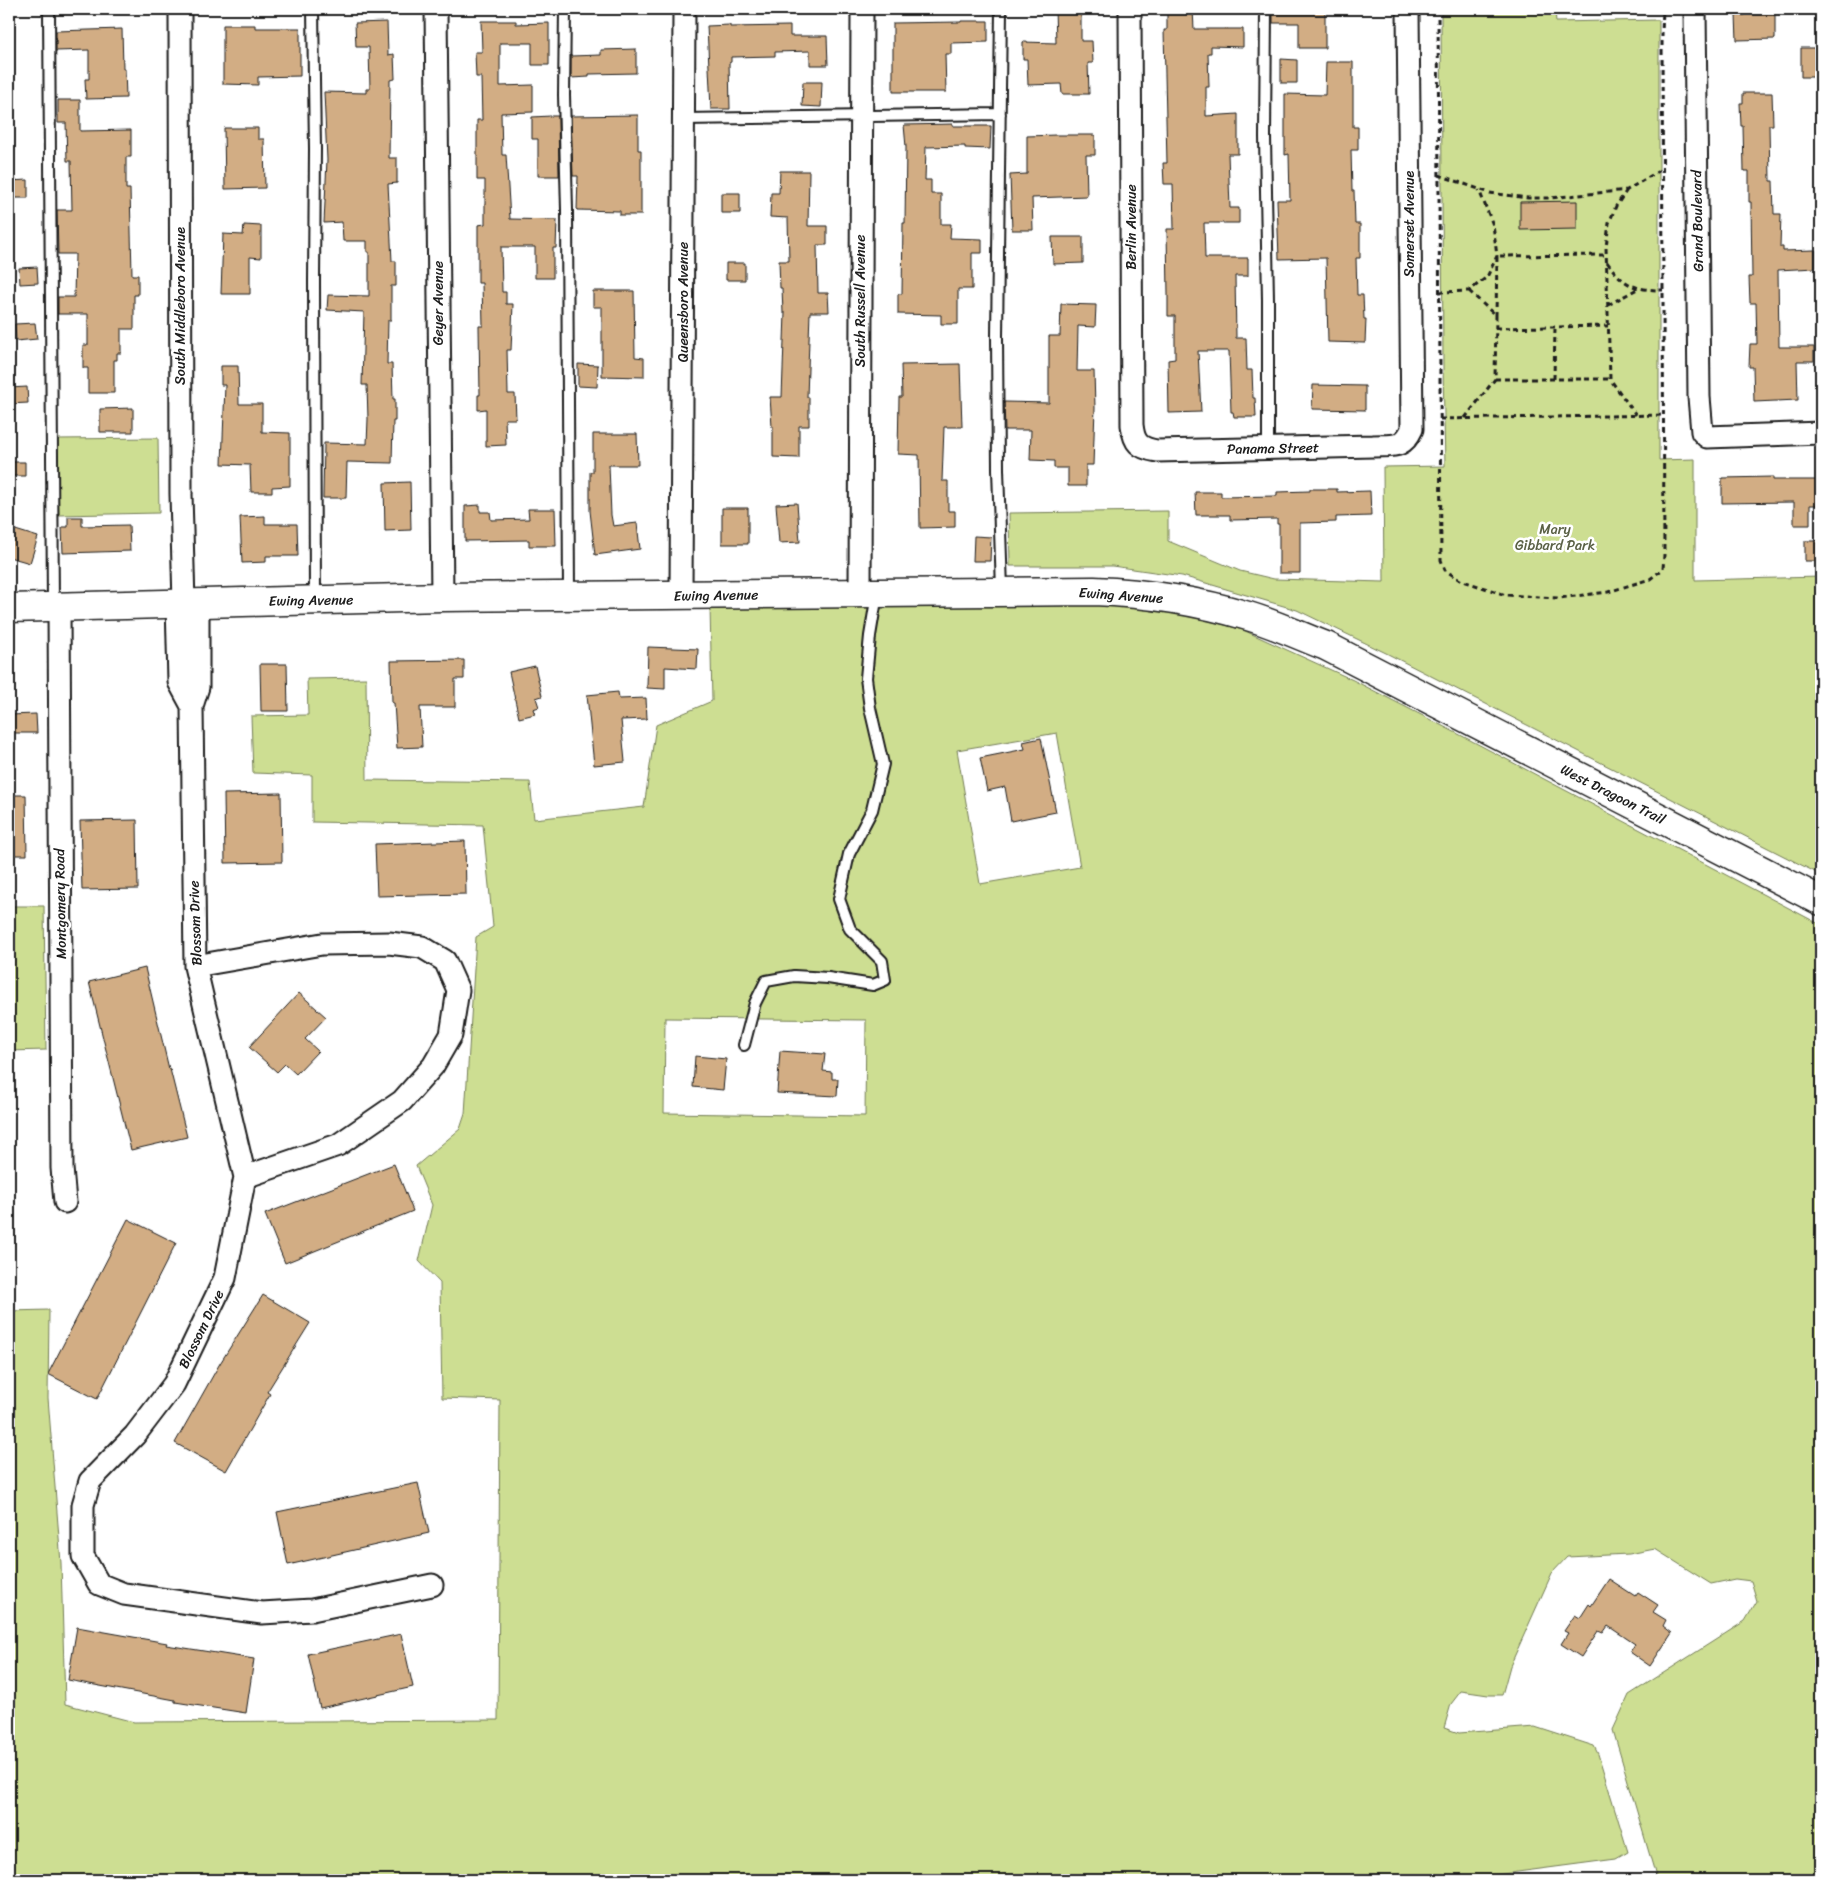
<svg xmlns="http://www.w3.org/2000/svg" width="1830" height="1889" font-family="Sriracha,sans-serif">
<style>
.green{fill:#cdde92;stroke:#747d57;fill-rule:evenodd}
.building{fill:#d2ad84;stroke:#1c1c1c}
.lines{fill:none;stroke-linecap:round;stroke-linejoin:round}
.lane-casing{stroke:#1c1c1c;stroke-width:14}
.street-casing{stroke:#1c1c1c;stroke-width:25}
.secondary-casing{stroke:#1c1c1c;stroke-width:31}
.path{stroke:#1c1c1c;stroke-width:3;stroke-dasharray:5 4;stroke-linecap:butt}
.lane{stroke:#fff;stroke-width:10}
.street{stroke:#fff;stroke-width:21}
.secondary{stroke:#fff;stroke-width:28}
.labels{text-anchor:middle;stroke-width:5;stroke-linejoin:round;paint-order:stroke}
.street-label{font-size:14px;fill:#1c1c1c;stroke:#fff}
.park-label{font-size:14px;fill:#5a6045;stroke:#fff}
</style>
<rect width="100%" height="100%" fill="#fff"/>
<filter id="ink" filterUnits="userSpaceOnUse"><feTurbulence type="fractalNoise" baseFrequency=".02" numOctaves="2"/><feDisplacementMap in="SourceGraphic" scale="10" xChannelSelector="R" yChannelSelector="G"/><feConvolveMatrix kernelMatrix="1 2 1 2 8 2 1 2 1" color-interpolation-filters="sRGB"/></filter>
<g filter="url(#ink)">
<path class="green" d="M1441 9H1555L1556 22 1659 20V460L1695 459V580L1821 577V875L1386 653 1297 610 1182 576 1112 566H1010L1009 513 1168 511V541L1240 571 1274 579 1384 582 1383 467 1445 466 1443 366Z
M158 438 159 513 59 515 57 439Z
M1101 602 1162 607 1243 630 1353 680 1470 740 1821 925V1880H1657L1613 1730 1629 1695 1745 1621 1757 1601 1751 1581 1735 1579 1711 1584 1655 1549 1629 1554 1567 1557 1552 1573 1510 1666 1502 1695H1488L1461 1691 1451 1704 1444 1728 1459 1733 1535 1727 1594 1746 1598 1754 1628 1852 1616 1859 1457 1880H9V1311L49 1310 48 1398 61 1563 65 1704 134 1722 498 1720 500 1400 442 1398 440 1283 419 1261 432 1205 416 1166 460 1129 465 1114 476 937 493 927 483 825 312 822V775L253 773 251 716 308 715 307 679 366 678 367 780 530 782 534 819 644 807 656 725 712 701 710 607ZM1057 733 1080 867 980 884 957 750ZM665 1018 866 1020 865 1116 664 1113Z
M9 906H44L46 1050 9 1051Z"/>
<path class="building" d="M1055 9H1081V41H1092L1093 63H1088L1089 94H1062L1061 84 1028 85 1027 59H1023V42L1056 43Z
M1167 9H1193L1194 29H1243V47L1211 46V53H1208L1209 87H1206V116L1238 114V154H1228L1230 208H1239V223H1204L1205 258H1248V276H1235L1236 338H1246L1247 370H1252L1253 398H1255L1256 417H1234L1233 412H1231L1229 351H1198L1201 412 1169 413 1168 360 1175 359V316H1168V295L1167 229H1174L1173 184H1164L1163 163H1167L1164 30H1167Z
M1273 9H1325V48H1299V23H1273Z
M1745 9H1775V39L1737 40 1736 15H1745Z
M481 21H516V24L549 23V65H532V43H500V86L533 85V112L501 113 502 155H506L510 219 557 220 556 248H553V278H535V247H501L502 292H506V304H513L511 350H507L508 394H515L516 419H505L506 445 486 446V409L478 410V395H480L479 326H483L482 283H478V225L485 224V180H477V120H482L481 77H476L475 52H482Z
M961 21H988V42L951 43V54H945L946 92H893V23L961 22Z
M387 22 388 55 394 54 395 79 390 80 389 158H397V183L388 184 392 261H396V286H391V320H388L387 364H392L393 399H395V421H393L392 463 347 462 346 498H323L324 443 367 444 368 419 367 385H362L364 312 327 310 328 295 369 296V252H367V241H343L342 222 324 223 327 160 324 92 366 93V89H370L369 47H356L355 23Z
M223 25H255V28H300V76L258 77V85L223 84Z
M730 25V27L790 26V36H827L828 65H810V51L775 52V56L731 57V62L729 63 730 109H711L707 26Z
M122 29 123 69H125L126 98 86 99 85 79H89V50L56 51V31Z
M1801 48H1821V77H1801Z
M636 49V73L589 74V77L571 78V56L601 55V50Z
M1281 59 1297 60V83H1281Z
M1326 62H1353V127H1358V150H1351L1352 191H1354L1355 224H1360V258H1356L1357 295H1363L1364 319H1366L1365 343 1328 342 1326 258 1279 259 1277 200H1290L1289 154 1285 155V94L1325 95Z
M803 82H822L821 107 802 106Z
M1743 93H1772L1773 125H1769L1770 181H1773L1774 214H1781L1780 247H1783V251L1815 250V268L1778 270 1779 347H1814V361H1797L1798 400 1754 402 1753 367H1749L1750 344H1757L1756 303H1750L1749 277H1752L1751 202H1749V171H1744L1743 126H1741L1740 103H1743Z
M58 100H80V131L131 130V157H126V189H130L132 275H138V295H134V329H121V353H117V360H114V393H88V368H83V345H88V314H58V297H74L75 254H58L57 210H72L71 161H67L66 123H58Z
M638 115V150H641V215H620V211L577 210 578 176H573L571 116Z
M551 116H558L559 176H538V139H532V117Z
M953 124V126H991L990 149 965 148V146L926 147 925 180H931V194H941V224H951L950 238 982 239V253H972V289H958V324H941V315L898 314V294H902L903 223H905L906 147 904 125Z
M224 128H258V139H264L265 188 225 189Z
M1056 135H1095V155H1086L1087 196 1032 198 1033 230H1012L1010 175 1027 174V136Z
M780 171H809L808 226H827V245H817L818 293H828L829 312H810L807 397H809V426H799V458L773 457V426L772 427 770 397H782L785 313H783L782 288H780L779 261H789L788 218 770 217 771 193H779Z
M28 180V198H9V181Z
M721 193H740V213H721Z
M1577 201V229L1520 230V202Z
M244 225 261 226V258L250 257V294H221L223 234 243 235Z
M1052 237H1083V263L1053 264Z
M726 263H745V280H726Z
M37 267 38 283 20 284 19 268Z
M593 291H634L635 357 644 358V377L602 376V307H593Z
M1061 304 1096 305 1095 327 1078 326 1077 371H1094L1095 408 1093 465H1086V486H1068V468H1054V461L1030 460 1031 430H1005L1004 402 1049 403V336H1060Z
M35 323 37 339 16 341 15 324Z
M578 364 598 365 597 387 578 386Z
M960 364 962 427H944L942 481H948V511H955V527L920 528 919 455 898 454 899 397H902L901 365Z
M221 366H238L239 404H262V432L290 433V486L272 487V492H251L250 465 222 464 225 385H221Z
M1313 385 1365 386V410L1312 409Z
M27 387 28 403 9 404V388Z
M133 408V432H100V409Z
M593 434H637L638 465H609L611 515 613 526 637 523 640 549 595 555 590 511V472H593Z
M9 462H25V476H9Z
M1773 477V480H1821V505H1810V525H1794V502L1722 503V478Z
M410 482 411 530 385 531 384 483Z
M1310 489H1337V492L1370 491 1371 516 1336 517V522L1300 523V573H1279V524H1277V519L1230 520V515H1196L1195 492H1221V497L1277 496V492L1310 491Z
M797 503 800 542 779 543 776 504Z
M480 505V512H490L491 520 529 519 528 509H555L556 546H529V540L465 541V506Z
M722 508H748V544H722Z
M265 516V524H297L298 556H266V562L242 563 240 517Z
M68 517H82V526L129 525 130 551 63 553 62 527H68Z
M9 528 38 537 30 563 9 557Z
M974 536 991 537 990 561H973Z
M1805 541H1821V561H1805Z
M648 647 698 649 697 669 665 667V689L647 688Z
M464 660V679H455V707H420L422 747 397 748 394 703H392L391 661Z
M260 664H287L288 711H261Z
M535 666 542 696 536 698 539 707 533 709 535 714 519 718 509 672Z
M618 692 619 699 646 698 647 719 621 720 625 762 594 765 587 695Z
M36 714 37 733H9V715Z
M1041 738 1056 812 1011 821 1005 787 987 791 980 758 1025 749 1023 742Z
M281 793 282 862 225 863 224 794Z
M9 795H26L27 855H9Z
M137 820 138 889 82 890 80 821Z
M465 841 466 894 377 896 375 844Z
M145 968 169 1069H170L187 1137 131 1150 89 982Z
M299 993 326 1017 305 1039 318 1051 296 1074 285 1064 277 1072 249 1047Z
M780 1051 825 1054 823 1071 832 1072V1079H838L837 1096 777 1093Z
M695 1056 726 1059 723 1090 693 1087Z
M394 1164 413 1211 285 1263 265 1214Z
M128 1219 176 1243 97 1399 48 1374Z
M263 1295 310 1323 267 1392 270 1394 226 1471 175 1443 219 1365Z
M418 1483 429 1533 288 1565 277 1512Z
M1609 1579 1635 1596 1638 1592 1658 1605 1653 1612 1666 1620 1663 1626 1672 1633 1650 1666 1630 1652 1635 1644 1608 1626 1603 1633 1598 1631 1581 1657 1561 1644 1568 1633 1564 1631 1575 1615 1580 1618 1589 1604 1591 1606Z
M77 1627 167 1643 166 1645 254 1659 246 1713 175 1702V1700L68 1680Z
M401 1634 413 1687 320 1708 308 1654Z"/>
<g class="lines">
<g class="lane-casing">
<path id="lane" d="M49 9 53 605
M313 9 315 149 314 281 315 600
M565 9 564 95 567 210 569 594
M1001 9 997 337 998 469 1002 590
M1266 9 1265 137 1268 300V448
M683 119 1000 114
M744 1045 755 1003 766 981 794 976 828 978 873 985 885 980 882 961 850 929 839 899 849 854 872 810 883 764 870 708 866 678 870 636 877 594"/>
</g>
<g class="street-casing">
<path id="street" d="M180 9 181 494 184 603
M436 9 442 597
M1130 9 1132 425C1134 443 1139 448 1157 451L1373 446C1393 445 1403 449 1412 429L1408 9
M1695 9 1699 397 1702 432 1707 437 1821 433
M860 593 862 9
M681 595 684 9
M177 603 179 682 192 706
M198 603V687L192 706 195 966 245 1177 225 1278 174 1384 135 1435 90 1481 83 1505V1556L99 1584 124 1594 262 1613 312 1610 432 1585
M59 607 62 1168 65 1202
M195 966 322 944 389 943 422 947 445 961 458 990 451 1035 433 1066 402 1101 338 1145 245 1177"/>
</g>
<g class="secondary-casing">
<path id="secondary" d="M9 608 442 597 1094 591C1146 593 1198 601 1248 616 1275 624 1300 636 1326 646L1821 901"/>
</g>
<path class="path" d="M1438 9 1441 560 1445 570 1460 580 1506 595 1559 598 1608 592 1650 579 1663 569 1664 555 1662 34 1663 9
M1439 175 1490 193 1528 198H1550L1627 190 1662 169
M1627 190 1616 206 1609 223 1606 247 1610 379 1636 415
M1607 262C1624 286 1635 290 1663 290
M1439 292 1469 291 1487 277 1497 256 1493 225 1479 190
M1608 305 1639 288
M1496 316 1497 256 1606 255
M1496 328 1608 326
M1495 379H1610
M1554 379 1555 327
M1465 418 1495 379 1496 316 1469 291
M1440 419 1663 415"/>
<use href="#lane" class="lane"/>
<use href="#street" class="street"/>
<use href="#secondary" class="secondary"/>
</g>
</g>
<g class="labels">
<g class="street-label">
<text transform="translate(1697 221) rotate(-91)" y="5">Grand Boulevard</text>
<text transform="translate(1409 224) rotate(-90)" y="5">Somerset Avenue</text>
<text transform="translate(1131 227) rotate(-90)" y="5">Berlin Avenue</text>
<text transform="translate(860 301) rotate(-90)" y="5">South Russell Avenue</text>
<text transform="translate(683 302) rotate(-90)" y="5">Queensboro Avenue</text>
<text transform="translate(438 303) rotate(-90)" y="5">Geyer Avenue</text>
<text transform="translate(180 306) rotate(-90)" y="5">South Middleboro Avenue</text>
<text transform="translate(1273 448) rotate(-1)" y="5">Panama Street</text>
<text transform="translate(716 595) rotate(-1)" y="5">Ewing Avenue</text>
<text transform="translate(1121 595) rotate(4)" y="5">Ewing Avenue</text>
<text transform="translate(311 600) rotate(-1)" y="5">Ewing Avenue</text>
<text transform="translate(1613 794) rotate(27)" y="5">West Dragoon Trail</text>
<text transform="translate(60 904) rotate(-91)" y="5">Montgomery Road</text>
<text transform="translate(195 923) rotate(-92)" y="5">Blossom Drive</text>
<text transform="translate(201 1329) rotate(-64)" y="5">Blossom Drive</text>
</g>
<g class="park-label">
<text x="1555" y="534">Mary<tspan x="1555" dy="16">Gibbard Park</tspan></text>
</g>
</g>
<rect width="1830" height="1889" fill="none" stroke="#fff" stroke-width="30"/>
<rect x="15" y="15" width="1800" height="1859" fill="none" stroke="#1c1c1c" stroke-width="2" filter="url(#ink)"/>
</svg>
